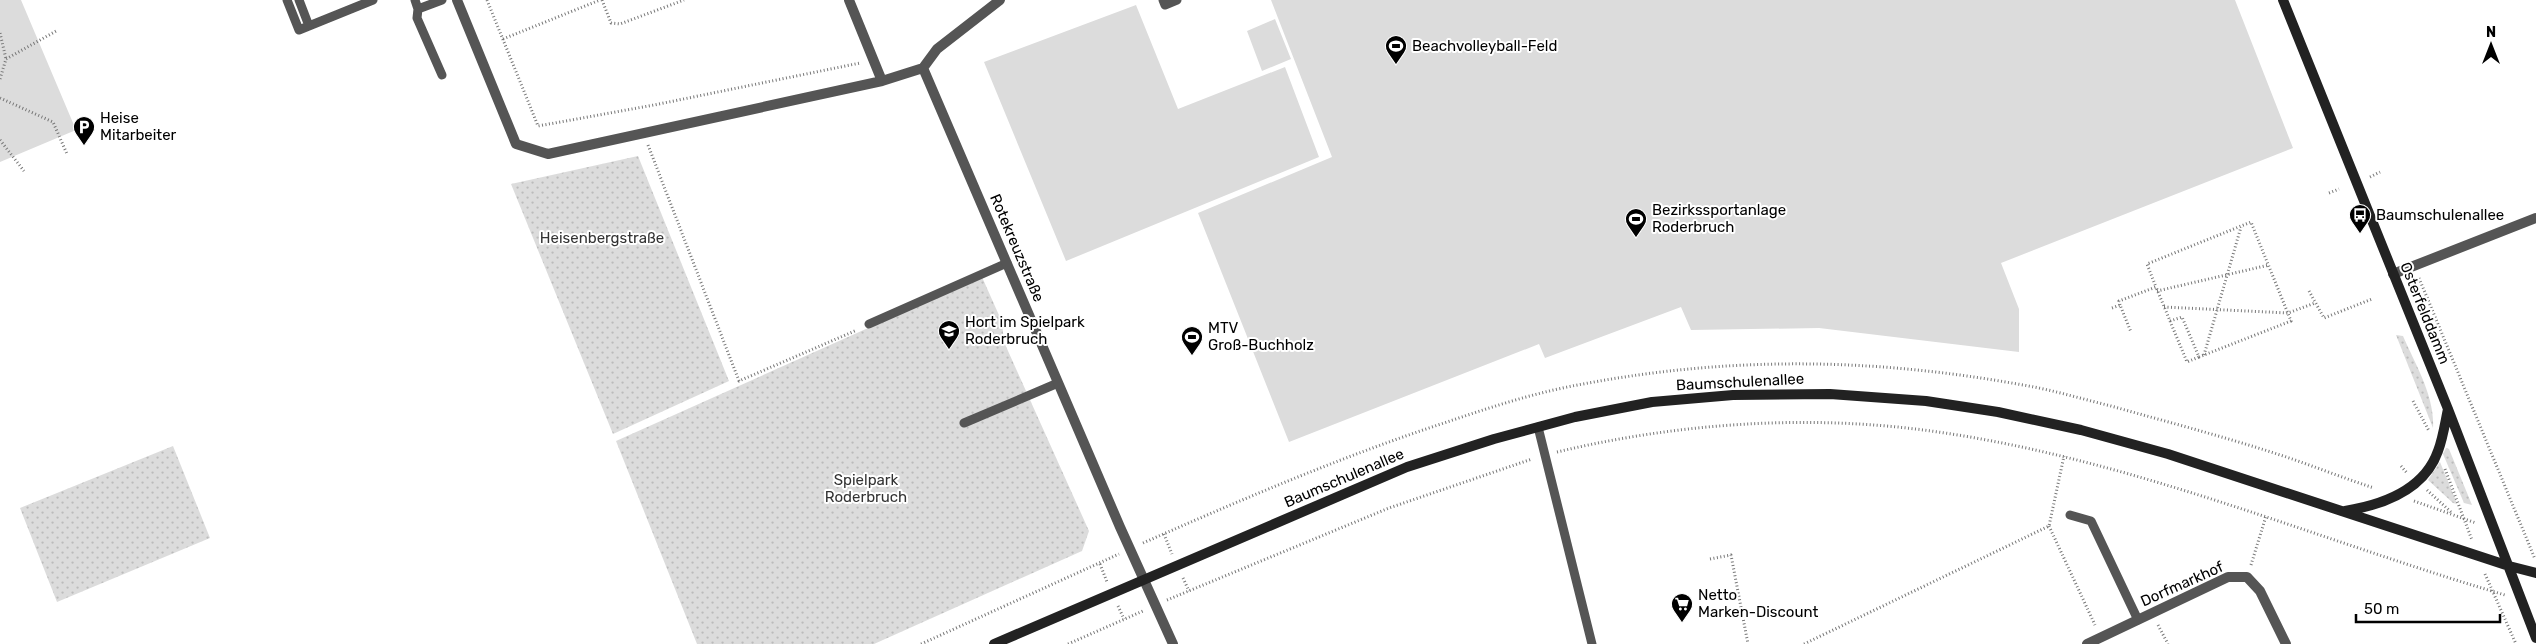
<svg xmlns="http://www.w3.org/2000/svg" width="2536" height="644" font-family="Rubik,sans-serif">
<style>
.grass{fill:url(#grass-dots)}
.garden{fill:#dcdcdc}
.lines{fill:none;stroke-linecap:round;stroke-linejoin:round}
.path{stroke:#777;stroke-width:3;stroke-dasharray:1 2.5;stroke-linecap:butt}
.lane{stroke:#555;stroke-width:9}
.street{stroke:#555;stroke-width:10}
.secondary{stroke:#222;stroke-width:10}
.labels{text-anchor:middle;stroke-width:4;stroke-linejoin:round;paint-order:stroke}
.poi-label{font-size:15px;fill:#000;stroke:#fff;text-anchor:start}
.park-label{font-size:15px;fill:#333;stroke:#fff}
.street-label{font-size:15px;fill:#000;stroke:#fff}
</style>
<defs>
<pattern id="grass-dots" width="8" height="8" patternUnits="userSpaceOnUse" patternTransform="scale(1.25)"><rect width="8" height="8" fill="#dcdcdc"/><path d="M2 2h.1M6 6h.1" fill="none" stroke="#bbb" stroke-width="1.8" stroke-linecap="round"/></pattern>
</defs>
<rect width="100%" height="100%" fill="#fff"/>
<path class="grass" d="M638 156 729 381 613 434 511 184Z
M982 277 1002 322 1004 342 1089 531 1082 551 874 644H697L616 441Z
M2396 335 2403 336C2415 364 2435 396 2433 428Z
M173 446 210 538 57 602 20 508Z
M2446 448 2449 449 2472 505 2464 503 2443 454Z
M2440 462 2456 501 2457 504 2453 503 2428 480Z"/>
<path class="garden" d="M0 0H21L76 130 0 162Z
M1271 0H2235L2293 148 2001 263 2019 309V352L1819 328 1691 330 1681 307 1545 358 1539 344 1289 442 1198 213 1332 157Z
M1136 5 1178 109 1285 67 1319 157 1066 261 984 62Z
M1275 19 1291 59 1262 71 1247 31Z"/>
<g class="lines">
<path class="path" d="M487 0 538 126 654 105 860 63
M602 0 611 23 620 24 684 0
M0 33 6 59
M503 39 600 0
M0 79 6 59 58 30
M0 98 53 122 67 154
M0 140 24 171
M648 145 739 381 857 330
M2370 177 2380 172
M2329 193 2339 189
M2419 278 2535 559
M2157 291 2269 265
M2309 291 2324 318 2372 299
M2120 305 2119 301 2156 287 2170 321 2182 317 2199 357 2291 321 2251 222 2147 264 2156 287
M2164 307 2288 313 2315 303
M2112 308 2120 305 2131 332
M2170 321 2187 362 2199 357
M2204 355 2241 227
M2413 401 2429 431
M1557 452C1678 423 1808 414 1931 431 2129 458 2315 539 2505 595
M2401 466 2407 473
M2445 469 2472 540
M2427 490 2452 513
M2414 501 2476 523
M2049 526 2095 625
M1164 534 1172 554
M1143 543C1243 499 1343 456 1447 422 1491 407 1537 392 1583 384 1732 356 1874 358 2023 385 2053 390 2082 399 2111 406 2164 421 2218 435 2271 452 2306 463 2340 477 2374 488
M1710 559 1731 555 1748 644
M1100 564 1107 582
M2251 565 2266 516
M2485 574 2516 644
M1183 578 1189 591
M1167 600 1389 508 1532 459
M1118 606 1124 619
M2158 625 2168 644
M921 644 1119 554
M1068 644 1143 611
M1804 644 2049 526 2064 456"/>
<path class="lane" d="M287 0 299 30 373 0
M299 0 309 26
M415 0 418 9 442 0
M1163 0 1165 5 1177 0
M418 9 417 18 442 75
M869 324 1007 263
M964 423 1058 383
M1538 427 1592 644
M2070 515 2091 521 2138 620"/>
<path class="street" d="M457 0 516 144 548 154 882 81 923 68
M849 0 882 81
M1000 0 937 49 923 68 1120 527 1173 644
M2393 274 2536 218
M2087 644 2228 577H2247L2260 591 2286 644"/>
<path class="secondary" d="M2283 0 2448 409 2536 638
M2345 511C2382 505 2424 491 2438 451 2443 438 2445 423 2448 409
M994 644 1407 467 1494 439 1575 417 1652 402 1733 395 1830 394 1926 401 1998 412 2081 430 2168 454 2509 566 2536 573"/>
</g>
<defs>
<g id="stadium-pin" transform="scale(1.125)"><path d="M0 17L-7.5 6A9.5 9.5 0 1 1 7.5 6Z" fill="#000" stroke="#fff"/><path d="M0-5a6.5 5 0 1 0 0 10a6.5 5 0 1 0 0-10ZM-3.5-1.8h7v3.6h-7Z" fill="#fff"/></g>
<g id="parking-pin" transform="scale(1.125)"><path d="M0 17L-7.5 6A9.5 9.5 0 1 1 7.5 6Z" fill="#000" stroke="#fff"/><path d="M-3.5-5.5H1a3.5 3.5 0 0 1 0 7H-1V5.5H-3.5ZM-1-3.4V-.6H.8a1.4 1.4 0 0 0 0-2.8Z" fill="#fff"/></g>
<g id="bus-pin" transform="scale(1.125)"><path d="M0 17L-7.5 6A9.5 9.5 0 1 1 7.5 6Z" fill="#000" stroke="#fff"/><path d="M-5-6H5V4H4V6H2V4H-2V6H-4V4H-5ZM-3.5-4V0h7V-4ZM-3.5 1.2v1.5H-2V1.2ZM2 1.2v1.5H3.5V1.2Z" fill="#fff"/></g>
<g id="school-pin" transform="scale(1.125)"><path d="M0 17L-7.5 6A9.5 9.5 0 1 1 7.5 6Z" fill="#000" stroke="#fff"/><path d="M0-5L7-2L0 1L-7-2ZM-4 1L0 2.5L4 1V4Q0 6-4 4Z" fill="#fff"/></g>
<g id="supermarket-pin" transform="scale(1.125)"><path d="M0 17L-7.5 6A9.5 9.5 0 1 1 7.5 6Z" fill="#000" stroke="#fff"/><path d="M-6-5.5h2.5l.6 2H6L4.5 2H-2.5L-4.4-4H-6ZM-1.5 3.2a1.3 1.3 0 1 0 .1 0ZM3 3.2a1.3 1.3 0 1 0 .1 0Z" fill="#fff"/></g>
</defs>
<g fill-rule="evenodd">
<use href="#stadium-pin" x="1396" y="46"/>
<use href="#parking-pin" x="84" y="127"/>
<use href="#bus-pin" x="2360" y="215"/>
<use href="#stadium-pin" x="1636" y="219"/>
<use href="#school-pin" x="949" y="331"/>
<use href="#stadium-pin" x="1192" y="337"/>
<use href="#supermarket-pin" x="1682" y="604"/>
</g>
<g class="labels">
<g class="poi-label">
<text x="1412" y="51">Beachvolleyball-Feld</text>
<text x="100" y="123">Heise<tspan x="100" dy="17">Mitarbeiter</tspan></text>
<text x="1652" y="215">Bezirkssportanlage<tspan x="1652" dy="17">Roderbruch</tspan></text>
<text x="2376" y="220">Baumschulenallee</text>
<text x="965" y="327">Hort im Spielpark<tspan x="965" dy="17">Roderbruch</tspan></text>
<text x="1208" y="333">MTV<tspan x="1208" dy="17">Groß-Buchholz</tspan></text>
<text x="1698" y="600">Netto<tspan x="1698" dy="17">Marken-Discount</tspan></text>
</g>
<g class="park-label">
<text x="602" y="243">Heisenbergstraße</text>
<text x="866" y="485">Spielpark<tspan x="866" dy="17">Roderbruch</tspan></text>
</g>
<g class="street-label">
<text transform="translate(1017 248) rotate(67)" y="5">Rotekreuzstraße</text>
<text transform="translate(2425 313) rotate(68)" y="5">Osterfelddamm</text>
<text transform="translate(1740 382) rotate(-3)" y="5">Baumschulenallee</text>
<text transform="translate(1344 478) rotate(-23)" y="5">Baumschulenallee</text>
<text transform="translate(2182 584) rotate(-24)" y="5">Dorfmarkhof</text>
</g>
</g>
<g transform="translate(2491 45)" stroke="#ffffff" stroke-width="4" paint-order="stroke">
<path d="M0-4L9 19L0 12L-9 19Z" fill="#000000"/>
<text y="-8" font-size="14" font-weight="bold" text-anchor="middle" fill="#000000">N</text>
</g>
<path d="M2356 614v8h144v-8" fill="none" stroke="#000000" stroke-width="2.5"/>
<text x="2364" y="614" font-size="15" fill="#000000" stroke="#ffffff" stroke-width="4" paint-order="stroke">50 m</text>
</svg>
